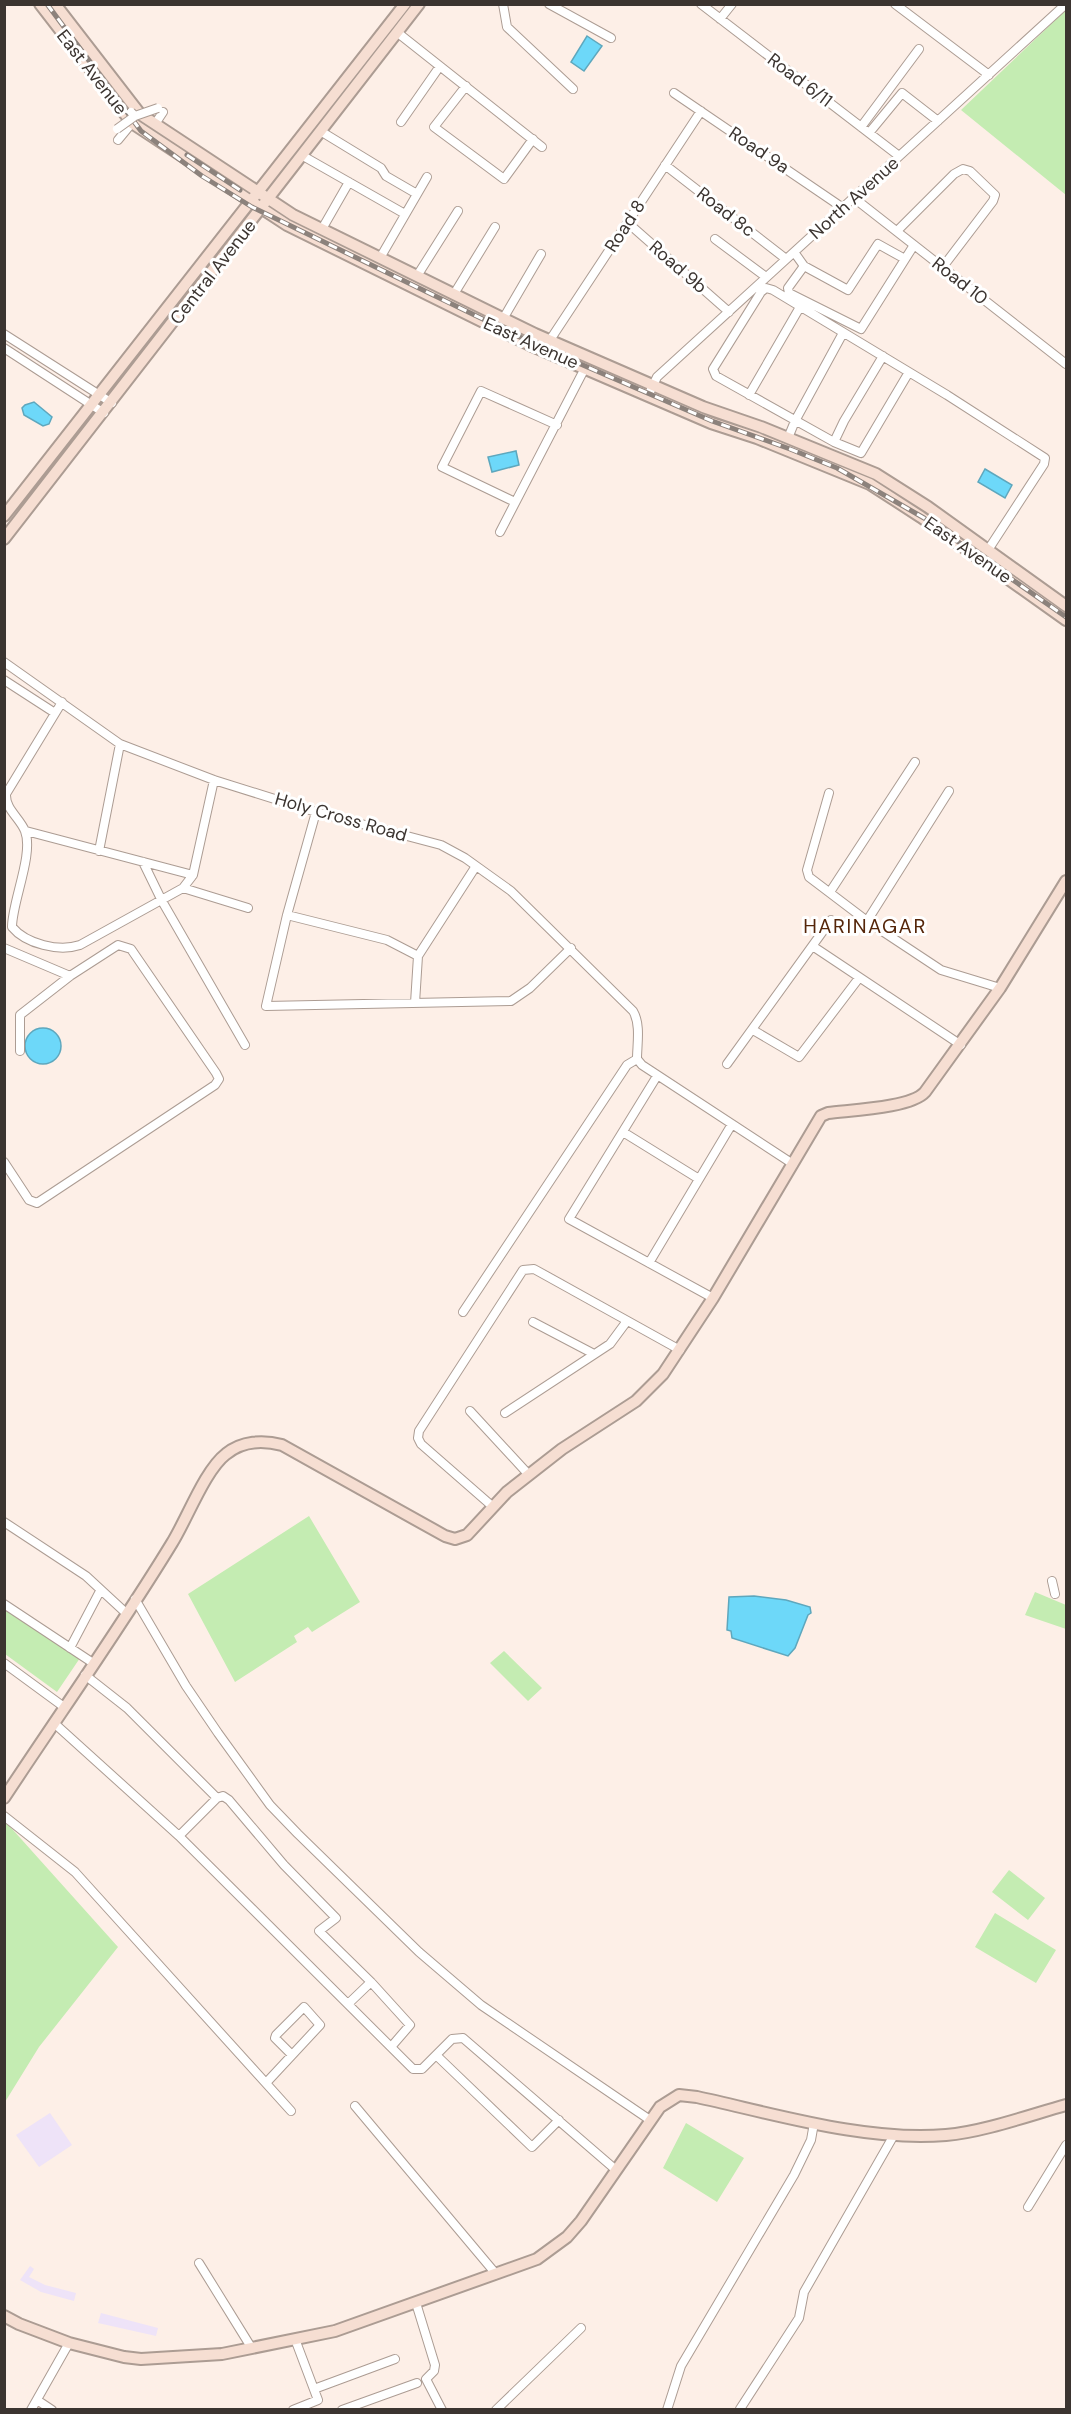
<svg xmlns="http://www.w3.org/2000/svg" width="1071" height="2414" font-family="'DM Sans',sans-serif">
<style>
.industrial{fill:#eee3f8}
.green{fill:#c4ecb2}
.water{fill:#6dd8f9;stroke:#5ea7bd;stroke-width:1.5}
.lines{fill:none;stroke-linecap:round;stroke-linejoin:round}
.street-casing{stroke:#ac9c93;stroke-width:10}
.secondary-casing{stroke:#ac9c93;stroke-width:14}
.street{stroke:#fff;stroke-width:8}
.secondary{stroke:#f6ded2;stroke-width:10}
.rail-casing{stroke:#8c827c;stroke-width:5}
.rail{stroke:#fff;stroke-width:3;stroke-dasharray:9;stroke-linecap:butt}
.street-bridge-casing{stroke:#ac9c93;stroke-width:10;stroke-linecap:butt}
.street-bridge{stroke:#fff;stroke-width:8}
.labels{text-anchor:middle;stroke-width:6;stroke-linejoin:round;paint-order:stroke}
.street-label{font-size:18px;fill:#3b3430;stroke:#fff}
.neighbourhood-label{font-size:20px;letter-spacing:1.5px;fill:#55260a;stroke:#fff}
</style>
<rect width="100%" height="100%" fill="#fdefe7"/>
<path class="industrial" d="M50 2113 72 2145 39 2167 16 2135Z
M30 2266 34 2269 29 2277 45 2285 76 2293 74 2301 41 2292 20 2280Z
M101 2313 158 2328 156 2336 98 2323Z"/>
<path class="green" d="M1066 10V195L961 110Z
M309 1516 360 1602 312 1632 308 1627 294 1636 297 1642 235 1682 188 1594Z
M1035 1592 1066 1605V1629L1025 1615Z
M4 1609 80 1658 57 1692 5 1654Z
M504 1651 542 1688 528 1701 490 1663Z
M5 1821 118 1947 39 2047 5 2102Z
M1009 1870 1045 1898 1028 1920 992 1892Z
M995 1913 1056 1950 1036 1983 975 1947Z
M686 2123 744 2158 717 2202 663 2168Z"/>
<path class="water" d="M587 36 602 46 584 71 571 62Z
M34 402 52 417 49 424 43 426 24 415 22 408 25 405Z
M516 451 519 465 492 472 488 457Z
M985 469 1012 485 1005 498 978 482Z
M25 1046a18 18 0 1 1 36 0a18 18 0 1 1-36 0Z
M754 1596 786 1600 810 1607 811 1613 808 1615 795 1648 788 1656 732 1638 731 1631 727 1630 729 1597Z"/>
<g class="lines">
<g class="street-casing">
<path id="street" d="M503 4 507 27 573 89
M549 4 611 38
M701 4 899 156
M895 4 989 75
M720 19 732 4
M398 33 542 147
M466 86 434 127 504 179 533 139
M674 93 843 208
M401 122 440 66
M155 124 163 112
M861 127 919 49
M322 132 381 168 386 176 417 194
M869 133 902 93 938 121
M118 140 132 123
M303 156 405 214
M665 165 786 259
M854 198 1066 364
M628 223 729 312
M322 229 349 182
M897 231 954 174 963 169 970 171 995 195 993 201 942 268
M715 239 766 277
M794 252 804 266 848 290 878 244 905 259
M380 258 427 177
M804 266 788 288 789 293 861 329 914 245
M417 276 458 211
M454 294 495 227
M503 319 541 254
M4 334 112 403
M550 340 701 111
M4 348 104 413
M909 372 861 453 834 442 716 376 713 369 761 292 766 288 773 290 947 395 1045 458 1044 464 988 550
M749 395 800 307
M648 396 657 377 1066 4
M788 438 795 421 843 333
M834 442 844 421 883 356
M515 502 442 467 481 391 557 425
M500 532 585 368
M4 662 120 744 214 780 316 812 441 845 465 858 511 891 633 1011C641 1024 637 1045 637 1059L642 1065 793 1164
M4 680 55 713
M62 702 6 794C5 809 20 818 25 831 34 854 12 902 12 927 26 944 59 952 80 945L183 888 193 875 214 780
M829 793 807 870 809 877 867 921 941 970 1000 988
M316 812 287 915 266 1006 511 1001 530 988 571 948
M26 831 193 875
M99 851 120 744
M143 862 162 901 245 1045
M183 888 248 908
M830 892 915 762
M287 915 387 940 418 956
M867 921 949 791
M814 947 961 1045
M4 948 70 976
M415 1003 418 956 476 866
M753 1030 799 1057 859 978
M727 1064 831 920
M657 1076 569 1219 713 1298
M623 1132 699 1179
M4 1162 29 1200 37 1203 215 1085 219 1079 216 1073 131 949 118 945 70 976 20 1015V1051
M649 1263 732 1124
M463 1312 627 1065 637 1059
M533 1322 594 1354
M470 1411 529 1475
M505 1413 610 1344 627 1321
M492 1506 421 1444 418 1438 419 1431 523 1270 534 1269 680 1350
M4 1522 86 1576 126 1613
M1052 1581 1055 1594
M135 1599 186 1686 218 1733 270 1805 298 1834 419 1952 481 2005 650 2120
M4 1604 93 1663
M70 1648 100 1591
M4 1663 64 1707
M85 1675 127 1708 217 1798
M54 1723 179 1836 413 2069H422L452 2039 463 2038 616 2170
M4 1816 75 1872 291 2111
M179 1836 217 1798 223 1796 229 1800 284 1865 336 1918 319 1931 371 1982 410 2025 391 2047
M348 2004 371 1982
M436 2055 532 2147 559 2120
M266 2083 320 2025 304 2007 276 2035 275 2038 292 2055
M355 2106 496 2274
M1028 2207 1066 2145
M199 2263 251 2347
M416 2303 435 2365 434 2371 426 2379 442 2410
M314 2389 395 2359
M37 2400 52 2410
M740 2409 799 2318 804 2292 894 2135
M31 2410 69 2343
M293 2410 318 2400 295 2339
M342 2410 417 2383
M496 2410 581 2328
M667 2410 681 2366 794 2175 811 2140 814 2123"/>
</g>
<g class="secondary-casing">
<path id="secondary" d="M40 4 132 123 287 225 530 345 711 423 757 438 870 484 921 517 1066 620
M55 4 140 114 293 215 535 334 703 407 761 427 876 474 928 507 1066 606
M4 516 405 4
M4 539 419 4
M4 1798C60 1713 119 1630 172 1543 187 1519 205 1470 226 1454 242 1441 263 1440 282 1445L445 1536 455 1539 467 1535 507 1492 562 1449 636 1401 663 1374 713 1298 821 1116 828 1113C850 1110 911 1108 925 1092L1000 988 1066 881
M4 2316 19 2324 69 2343 124 2357 141 2359 222 2354 335 2331 537 2259 567 2237 581 2221 660 2107 679 2095 697 2097C775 2114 867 2142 946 2135 983 2132 1030 2115 1066 2105"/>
</g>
<use href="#street" class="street"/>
<use href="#secondary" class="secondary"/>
<g class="rail-casing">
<path id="rail" d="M47 4 141 131 202 176 252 207 532 343 712 421 790 449 837 468 924 518 1066 617
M187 155 240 190"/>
</g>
<use href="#rail" class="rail"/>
<g class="street-bridge-casing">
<path id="street-bridge" d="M131 112 135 116 158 108
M117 129 135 116"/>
</g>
<use href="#street-bridge" class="street-bridge"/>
</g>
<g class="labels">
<g class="street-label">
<text transform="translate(92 72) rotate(52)" y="6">East Avenue</text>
<text transform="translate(800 80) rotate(37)" y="6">Road 6/11</text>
<text transform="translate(759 150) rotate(34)" y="6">Road 9a</text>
<text transform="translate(854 198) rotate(-42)" y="6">North Avenue</text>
<text transform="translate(726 212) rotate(38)" y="6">Road 8c</text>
<text transform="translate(625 226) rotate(-57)" y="6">Road 8</text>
<text transform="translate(678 267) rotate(41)" y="6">Road 9b</text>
<text transform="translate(213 272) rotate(-52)" y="6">Central Avenue</text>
<text transform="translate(960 281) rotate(38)" y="6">Road 10</text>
<text transform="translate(531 343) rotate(24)" y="6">East Avenue</text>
<text transform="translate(968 550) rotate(35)" y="6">East Avenue</text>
<text transform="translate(341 817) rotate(16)" y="6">Holy Cross Road</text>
</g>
<g class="neighbourhood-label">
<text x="865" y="933">HARINAGAR</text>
</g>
</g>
<rect width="1071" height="2414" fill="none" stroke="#3b3430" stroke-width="12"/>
</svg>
